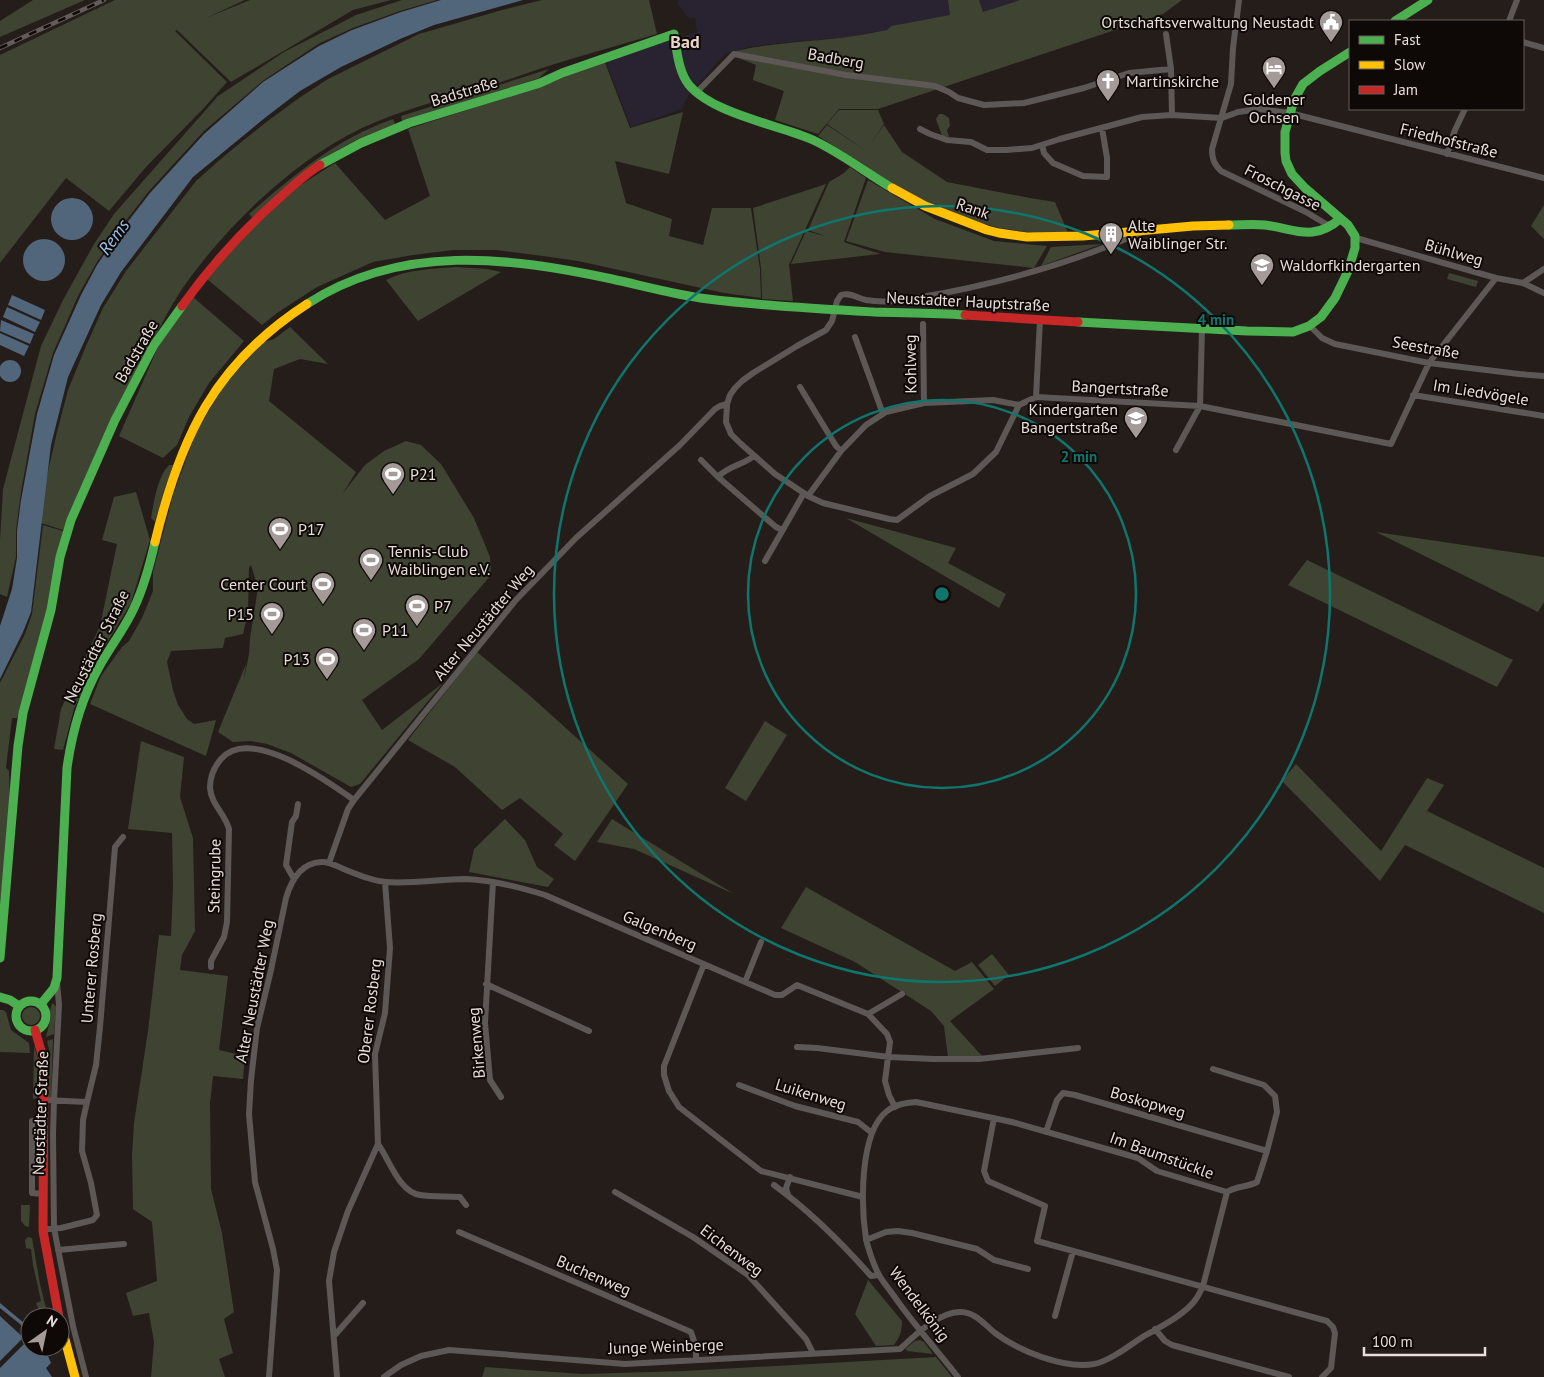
<svg xmlns="http://www.w3.org/2000/svg" width="1544" height="1377" font-family="'PT Sans',sans-serif">
<style>
.industrial{fill:#292230}
.green{fill:#3e4332}
.water{fill:#51667a}
.pier{fill:#251d1a}
.lines{fill:none;stroke-linecap:round;stroke-linejoin:round}
.street{stroke:#5d5855;stroke-width:6}
.fast{stroke:#4caf50;stroke-width:9}
.slow{stroke:#ffc107;stroke-width:9}
.jam{stroke:#c62828;stroke-width:9}
.rail-casing{stroke:#625d5a;stroke-width:4.5}
.rail{stroke:#0e0806;stroke-width:2.5;stroke-dasharray:8;stroke-linecap:butt}
.ring{fill:none;stroke:#0f766e;stroke-width:2.5}
.labels{text-anchor:middle;stroke-width:4;stroke-linejoin:round;paint-order:stroke}
.poi-label{font-size:16px;fill:#e8deda;stroke:#0e0806;text-anchor:start}
.street-label{font-size:16px;fill:#e8deda;stroke:#0e0806}
.neighbourhood-label{font-size:18px;font-weight:bold;fill:#e7d4cb;stroke:#0e0806}
.water-label{font-size:18px;font-style:italic;fill:#97c3ed;stroke:#0e0806}
.centre{fill:#0f766e;stroke:#0e0806;stroke-width:2.5}
.ring-label{font-size:15px;text-anchor:middle;font-weight:bold;fill:#0f766e;stroke:#0e0806;stroke-width:4;stroke-linejoin:round;paint-order:stroke}
</style>
<rect width="100%" height="100%" fill="#251d1a"/>
<path class="industrial" d="M678 0H948L951 15 891 26 887 30 842 38 780 43 749 47 725 54 687 97 682 109 631 127 605 60 697 32 695 18 690 19 678 5Z
M979 0H1020L983 12Z"/>
<path class="green" d="M33 0H85L0 37V21Z
M115 0H245L206 18 250 0H391L353 10 231 82 177 30 175 31 227 82 203 109 146 167 109 211 66 178 0 263V55Z
M402 0H437L400 11 353 28 320 43 264 80 204 131 149 191 118 231 97 262 79 294 53 353 35 414 21 492 16 531V557L7 597 0 594V540L3 489 41 346 63 300 94 244 114 214 218 96 284 52 356 15Z
M542 0H649L657 34C631 42 604 49 578 57 549 65 520 76 492 85 449 98 403 109 362 128 293 161 226 226 182 289 167 312 155 337 142 361 113 416 86 472 63 530L41 523 46 480 57 432 68 390 86 346 103 308 126 271 196 181 223 157 265 123 299 98 328 79 419 34 502 10Z
M948 0H979L983 12 1020 0H1182L1163 14 878 109H839L818 134 775 120 784 91 753 80 756 65 736 57V51C770 43 805 42 840 38 856 36 871 33 887 30L891 26 950 15Z
M604 60 630 128 683 112 669 174 615 161 626 203 672 219 669 236 703 245 712 208H751L760 269 761 298 724 293 578 261 543 256 496 250H453L413 255 373 262 317 287 277 313 262 325 207 279 245 234 288 193 335 163 385 220 430 196 408 129 542 86Z
M549 69 539 78 402 122 401 116Z
M839 110H878L884 124 871 143 884 125 902 152 947 182 1030 198 1055 202 1068 233H1033L999 228 947 213 925 203 881 178 863 164 818 136 827 125 866 151 827 124Z
M939 114H943L949 118 950 126 947 130 949 137 942 136 936 119Z
M393 119 395 124 358 139 325 157 252 217 249 214C294 175 336 139 393 119Z
M850 167 866 178 844 242 880 254 791 264 806 231 825 236 808 230 829 182 844 173Z
M868 180 935 219 994 241 1047 246 1034 268 885 252 846 241Z
M826 184 789 265 793 301 762 299 761 268 753 208Z
M1544 205V239L1531 226Z
M1102 244 1041 266 1051 247Z
M456 267 487 269 501 272 418 321 386 280C408 269 433 269 456 267Z
M1449 273 1478 281 1476 287 1447 279Z
M193 297 244 341 209 383 189 417 177 445 163 458 119 436 159 345Z
M290 327 328 364 300 359 274 369 269 401 356 472 343 493 365 465 384 451 406 441 421 445 441 464 474 518 490 557 491 575 419 659 362 700 382 730 443 683 360 784 351 787 291 753 267 744 251 741 233 742 218 732 246 664 244 679 249 654 250 638 258 588 251 565 249 568 248 612 243 634 225 638 223 648 171 651 167 662 173 690 178 705 187 719 194 724 216 720 206 756 90 704 101 676 122 647 129 641 142 618 153 591V572L173 495 197 430 221 391 234 374 264 342 274 339Z
M169 465H173L155 522 151 518C154 502 157 477 169 465Z
M136 492 150 540 131 603 99 656 74 709 63 750 54 749 61 709 100 626 117 544 102 540 114 497Z
M846 518 956 548 948 563 1006 594 999 608Z
M43 525 66 532C52 595 37 657 17 718H12L6 768 9 771 10 808 0 905V683L25 634 32 614Z
M1376 532 1544 557V602L1538 612Z
M1307 560 1513 660 1497 687 1288 585Z
M477 652 528 694 628 784 575 861 554 845 563 834 520 798 502 810 455 767 408 740Z
M765 721 787 735 746 801 725 788Z
M141 741 184 757 180 797 193 838 195 931 182 955 180 970 228 976 219 1050 245 1056 243 1079 213 1076 210 1103 211 1189 222 1233 234 1312 224 1319 233 1353 219 1359 225 1377H151L154 1342 149 1313 133 1316 126 1293 157 1281 152 1222 133 1209 132 1156 134 1123 148 1031 159 935 171 936 173 887 172 833 128 829Z
M1296 764 1381 851 1427 778 1444 785 1427 811 1544 868V913L1405 845 1380 881 1282 781Z
M505 819 525 840 537 867 554 879 548 887 469 872 474 849Z
M612 819 734 894 634 849 597 842Z
M806 887 955 971 972 962 994 989 950 1021 983 1057H948L944 1026 931 1011 855 962 781 928Z
M992 954 1009 975 995 986 978 965Z
M52 1003 56 1006 54 1034 46 1037 51 1017 50 1011Z
M22 1016a9 9 0 1 1 18 0a9 9 0 1 1-18 0Z
M0 1010H3L6 1012 11 1030 29 1043 30 1053 0 1052Z
M53 1039 51 1097 49 1098 48 1097 50 1053 47 1041Z
M34 1046 38 1059 37 1098 33 1099Z
M21 1205H30L29 1227 25 1226 21 1221Z
M28 1237 32 1238 40 1284 47 1312H43L39 1310 36 1303 41 1301 33 1265 31 1249 26 1248 25 1240Z
M868 1280 902 1321C902 1331 900 1337 894 1345L876 1346 855 1314Z
M920 1340 924 1342 933 1354 907 1351 905 1349 915 1341Z
M936 1357 952 1377H482L485 1367 582 1374 684 1371Z"/>
<path class="water" d="M441 0H523L434 25 400 39 341 67 300 91 266 117 193 177 121 272 101 305 68 377 51 445 31 612 23 632 0 679V626L12 589 17 558V531L21 500 37 414 54 355 81 295 97 265 119 233 150 193 204 134 263 82 319 46 352 30 401 12Z
M51 219a21 21 0 1 1 42 0a21 21 0 1 1-42 0Z
M23 260a21 21 0 1 1 42 0a21 21 0 1 1-42 0Z
M12 295 45 310 41 320 8 305Z
M7 307 40 322 35 332 3 317Z
M1 320 34 334 30 344 0 331Z
M0 333 29 346 24 356 0 345Z
M-1 371a11 11 0 1 1 22 0a11 11 0 1 1-22 0Z
M0 1303 30 1328 29 1335 20 1324 0 1308Z
M0 1316 27 1341 30 1347 34 1349V1347H44L51 1363 46 1368 52 1377H0Z"/>
<path class="pier" d="M25 1336 29 1339 0 1368V1361Z"/>
<g class="lines">
<path class="street" d="M1239 0 1233 48 1231 84 1212 149C1212 159 1214 164 1221 171L1306 212 1326 224 1334 225
M1509 21 1517 0
M1166 34 1171 69 1172 115
M1523 42 1544 48
M697 92 734 54 846 75 935 86 949 92 958 98 984 105 1024 103 1084 88 1129 73 1171 69
M920 129 930 134 947 140 971 142 987 150H1006L1032 148 1060 139 1142 117 1172 115 1222 118 1238 112 1259 109 1290 113 1544 178
M1042 145 1044 153 1053 163 1083 176 1107 177V158L1102 128
M1447 154 1455 130 1465 109
M1140 233C1067 265 994 285 916 298 900 301 883 303 866 300 857 298 850 292 841 295L837 301 832 321 826 330 797 346 753 373 742 381 735 388 730 395 727 404 726 422 731 434 740 443 775 474 810 497 823 503 889 519 897 520 930 496 973 474 996 452 1019 405 1036 397 1200 406 1391 444 1429 363 1496 278
M1356 238 1496 278 1523 283 1544 293
M1523 283 1544 269
M923 324 924 403
M1310 326 1322 338 1335 344 1429 363 1519 374 1544 376
M855 337 883 414
M800 387 836 446 841 451
M1413 395 1544 416
M1036 397 1040 320
M1176 450 1200 406 1202 329
M754 456C743 465 728 466 718 477L776 527 782 530
M701 460 718 477
M808 496 841 451 866 425 886 412 924 403 993 400 1019 405
M765 561 804 493
M329 863 348 809 354 800 515 601 576 538 680 445 715 409 720 406 727 404
M294 879 286 865 292 822 296 816 298 804
M493 882 485 1023 490 1080 501 1097
M704 964 664 1066V1075L669 1091 679 1107 761 1171 863 1197
M211 967V961L224 937 227 922 229 829C225 814 211 804 210 788 210 778 214 767 221 759 250 725 327 781 354 800
M57 982 59 1005 54 1100 53 1134 54 1228 73 1326 86 1377
M745 982 761 942
M486 984 589 1031
M868 1014 902 994
M797 1047 817 1048 889 1057 934 1059H979L1078 1048
M1213 1069 1264 1085 1275 1096 1277 1112 1267 1151
M739 1085 795 1106 858 1122 872 1133
M44 1100 87 1102 96 1065 100 1027 115 847 123 837
M994 1118 984 1171 988 1181 1045 1206 1037 1241 1327 1321 1333 1327 1335 1333 1331 1368 1322 1377
M1046 1132 1057 1100 1063 1093 1075 1095 1267 1151 1257 1182C1246 1188 1238 1185 1227 1192
M378 1144C389 1159 399 1192 420 1195 432 1197 447 1196 460 1197L466 1205
M774 1185C811 1212 841 1242 871 1276L879 1275
M615 1192 693 1237 748 1275 806 1339 813 1353
M43 1194 32 1193V1121H43
M788 1195 786 1188 790 1177
M43 1229 61 1228 93 1220 97 1215 91 1183 82 1151 83 1120 87 1102
M459 1232 691 1332 696 1347V1360
M866 1240 886 1232 898 1231 912 1233 977 1249 994 1260 1028 1269
M58 1250 124 1244
M1055 1316 1073 1251
M1155 1329 1165 1341 1172 1345 1289 1377
M334 1336 363 1303
M269 1377 277 1270 273 1249 255 1182 249 1114 251 1080 257 1028 271 970 286 898C291 881 301 863 321 862 330 861 338 867 346 870 358 875 373 881 386 882 412 884 440 879 466 879 493 880 519 887 545 895L775 995H782L797 985 868 1014 887 1034 890 1042 885 1081 889 1095 895 1107
M337 1377 329 1281 334 1252 348 1211 378 1144 375 1054 385 1013 390 948 385 882
M384 1377 401 1365 421 1356 449 1350 625 1364 900 1349C915 1335 939 1312 960 1312 975 1312 984 1324 995 1333 1019 1351 1063 1369 1094 1364 1110 1361 1130 1345 1144 1336 1160 1327 1186 1314 1196 1299 1199 1295 1201 1290 1203 1286L1227 1192
M958 1377C937 1350 914 1325 894 1296 889 1289 883 1282 879 1275 874 1266 868 1248 866 1239 861 1206 859 1133 887 1111 896 1104 906 1103 916 1102L1012 1122 1138 1158 1157 1171 1227 1192"/>
<path class="fast" d="M1395 21 1428 0
M320 165 361 143 409 123 540 83 562 73 674 34C677 50 678 71 689 85 713 114 779 125 813 140 841 153 865 172 892 188
M1229 225C1241 225 1253 224 1265 225 1296 229 1313 242 1340 219
M307 304C401 243 508 257 612 279 644 286 676 295 708 299 763 306 819 309 874 312 905 313 935 313 965 315
M1078 322 1247 331 1293 332 1309 326 1321 317 1335 298 1348 271 1355 248V236L1348 225 1305 188 1292 174 1286 161 1285 153V132L1294 100 1303 84 1320 71 1350 52
M0 958 18 746 23 713 51 610 60 557 71 520 115 420 154 345 182 306
M0 997 10 1000 19 1006
M16 1016a15 15 0 1 1 30 0a15 15 0 1 1-30 0Z
M41 1004 54 988 57 978 67 768C72 732 81 699 99 667 110 647 125 628 134 608 144 587 150 564 155 542"/>
<path class="slow" d="M892 188 925 206 987 230 999 233 1027 237 1083 236 1193 226 1229 225
M155 542C180 438 214 364 307 304
M60 1321 75 1377"/>
<path class="jam" d="M182 306C210 267 239 234 275 202 289 189 304 175 320 165
M965 315 1078 322
M35 1030 44 1061 43 1231 59 1317"/>
<g class="rail-casing">
<path id="rail" d="M0 48 104 0"/>
</g>
<use href="#rail" class="rail"/>
</g>
<g class="ring">
<circle cx="942" cy="594" r="194"/>
<circle cx="942" cy="594" r="388"/>
</g>
<defs>
<g id="civic-pin" transform="scale(1.25)"><path d="M0 17L-7.5 6A9.5 9.5 0 1 1 7.5 6Z" fill="#a49a97" stroke="#0e0806"/><path d="M-.6-6.5H3V-4.5H.6V-3L4-1V1h2V6H-6V1h2V-1L-.6-3ZM-1.2 2.5V6h2.4V2.5Z" fill="#fff"/></g>
<g id="hotel-pin" transform="scale(1.25)"><path d="M0 17L-7.5 6A9.5 9.5 0 1 1 7.5 6Z" fill="#a49a97" stroke="#0e0806"/><path d="M-6-4.5h1.5V1H6V5H4.5V3h-9V5H-6ZM-4 0a1.8 1.8 0 1 1 3.6 0ZM.5 0V-2.5h3Q6-2.5 6 0Z" fill="#fff"/></g>
<g id="church-pin" transform="scale(1.25)"><path d="M0 17L-7.5 6A9.5 9.5 0 1 1 7.5 6Z" fill="#a49a97" stroke="#0e0806"/><path d="M-1.2-6h2.4v3.5h3.3v2.4h-3.3V6h-2.4V-.1h-3.3v-2.4h3.3Z" fill="#fff"/></g>
<g id="building-pin" transform="scale(1.25)"><path d="M0 17L-7.5 6A9.5 9.5 0 1 1 7.5 6Z" fill="#a49a97" stroke="#0e0806"/><path d="M-4-6H4V6H1V3H-1V6H-4ZM-2.5-4.3h1.7v1.8h-1.7ZM.8-4.3h1.7v1.8H.8ZM-2.5-1h1.7V.8h-1.7ZM.8-1h1.7V.8H.8Z" fill="#fff"/></g>
<g id="school-pin" transform="scale(1.25)"><path d="M0 17L-7.5 6A9.5 9.5 0 1 1 7.5 6Z" fill="#a49a97" stroke="#0e0806"/><path d="M0-5L7-2L0 1L-7-2ZM-4 1L0 2.5L4 1V4Q0 6-4 4Z" fill="#fff"/></g>
<g id="stadium-pin" transform="scale(1.25)"><path d="M0 17L-7.5 6A9.5 9.5 0 1 1 7.5 6Z" fill="#a49a97" stroke="#0e0806"/><path d="M0-5a6.5 5 0 1 0 0 10a6.5 5 0 1 0 0-10ZM-3.5-1.8h7v3.6h-7Z" fill="#fff"/></g>
</defs>
<g fill-rule="evenodd">
<use href="#civic-pin" x="1331" y="22"/>
<use href="#hotel-pin" x="1274" y="68"/>
<use href="#church-pin" x="1108" y="81"/>
<use href="#building-pin" x="1111" y="234"/>
<use href="#school-pin" x="1262" y="265"/>
<use href="#school-pin" x="1136" y="418"/>
<use href="#stadium-pin" x="393" y="474"/>
<use href="#stadium-pin" x="280" y="529"/>
<use href="#stadium-pin" x="371" y="560"/>
<use href="#stadium-pin" x="323" y="584"/>
<use href="#stadium-pin" x="417" y="606"/>
<use href="#stadium-pin" x="272" y="614"/>
<use href="#stadium-pin" x="364" y="630"/>
<use href="#stadium-pin" x="327" y="659"/>
</g>
<g class="labels">
<g class="poi-label">
<text x="1314" y="28" text-anchor="end">Ortschaftsverwaltung Neustadt</text>
<text x="1126" y="87">Martinskirche</text>
<text x="1274" y="105" text-anchor="middle">Goldener<tspan x="1274" dy="18">Ochsen</tspan></text>
<text x="1128" y="231">Alte<tspan x="1128" dy="18">Waiblinger Str.</tspan></text>
<text x="1280" y="271">Waldorfkindergarten</text>
<text x="1118" y="415" text-anchor="end">Kindergarten<tspan x="1118" dy="18">Bangertstraße</tspan></text>
<text x="410" y="480">P21</text>
<text x="298" y="535">P17</text>
<text x="388" y="557">Tennis-Club<tspan x="388" dy="18">Waiblingen e.V.</tspan></text>
<text x="306" y="590" text-anchor="end">Center Court</text>
<text x="434" y="612">P7</text>
<text x="254" y="620" text-anchor="end">P15</text>
<text x="382" y="636">P11</text>
<text x="310" y="665" text-anchor="end">P13</text>
</g>
<g class="street-label">
<text transform="translate(836 58) rotate(10)" y="6">Badberg</text>
<text transform="translate(464 91) rotate(-17)" y="6">Badstraße</text>
<text transform="translate(1449 140) rotate(14)" y="6">Friedhofstraße</text>
<text transform="translate(1283 187) rotate(27)" y="6">Froschgasse</text>
<text transform="translate(973 208) rotate(19)" y="6">Rank</text>
<text transform="translate(1454 252) rotate(16)" y="6">Bühlweg</text>
<text transform="translate(968 301) rotate(3)" y="6">Neustadter Hauptstraße</text>
<text transform="translate(1426 347) rotate(10)" y="6">Seestraße</text>
<text transform="translate(136 351) rotate(-60)" y="6">Badstraße</text>
<text transform="translate(910 364) rotate(-91)" y="6">Kohlweg</text>
<text transform="translate(1120 388) rotate(3)" y="6">Bangertstraße</text>
<text transform="translate(1481 392) rotate(9)" y="6">Im Liedvögele</text>
<text transform="translate(483 622) rotate(-50)" y="6">Alter Neustädter Weg</text>
<text transform="translate(96 646) rotate(-63)" y="6">Neustädter Straße</text>
<text transform="translate(214 876) rotate(-89)" y="6">Steingrube</text>
<text transform="translate(660 930) rotate(23)" y="6">Galgenberg</text>
<text transform="translate(91 968) rotate(-85)" y="6">Unterer Rosberg</text>
<text transform="translate(254 991) rotate(-79)" y="6">Alter Neustädter Weg</text>
<text transform="translate(369 1011) rotate(-83)" y="6">Oberer Rosberg</text>
<text transform="translate(476 1043) rotate(-95)" y="6">Birkenweg</text>
<text transform="translate(811 1094) rotate(17)" y="6">Luikenweg</text>
<text transform="translate(1148 1102) rotate(16)" y="6">Boskopweg</text>
<text transform="translate(40 1113) rotate(-88)" y="6">Neustädter Straße</text>
<text transform="translate(1162 1155) rotate(20)" y="6">Im Baumstückle</text>
<text transform="translate(732 1250) rotate(37)" y="6">Eichenweg</text>
<text transform="translate(594 1275) rotate(23)" y="6">Buchenweg</text>
<text transform="translate(920 1304) rotate(53)" y="6">Wendelkönig</text>
<text transform="translate(666 1346) rotate(-2)" y="6">Junge Weinberge</text>
</g>
<g class="neighbourhood-label">
<text x="685" y="48">Bad</text>
</g>
<g class="water-label">
<text transform="translate(114 237) rotate(-54)" y="6">Rems</text>
</g>
</g>
<circle cx="942" cy="594" r="8" class="centre"/>
<g class="ring-label">
<text x="1216" y="325">4 min</text>
<text x="1079" y="462">2 min</text>
</g>
<rect x="1349" y="20" width="175" height="90" fill="#0e0806" stroke="#655e5b"/>
<rect x="1359" y="36" width="25" height="8" fill="#4caf50" stroke="#655e5b"/>
<text x="1394" y="45" font-size="15" fill="#e8deda">Fast</text>
<rect x="1359" y="61" width="25" height="8" fill="#ffc107" stroke="#655e5b"/>
<text x="1394" y="70" font-size="15" fill="#e8deda">Slow</text>
<rect x="1359" y="86" width="25" height="8" fill="#c62828" stroke="#655e5b"/>
<text x="1394" y="95" font-size="15" fill="#e8deda">Jam</text>
<g transform="translate(45 1332) rotate(33)"><circle r="24" fill="#0e0806" stroke="#655e5b"/>
<path d="M0-4L9 19L0 12L-9 19Z" fill="#a49a97"/>
<text y="-8" font-size="14" font-weight="bold" text-anchor="middle" fill="#e8deda">N</text>
</g>
<path d="M1364 1347v8h121v-8" fill="none" stroke="#e8deda" stroke-width="2.5"/>
<text x="1372" y="1347" font-size="15" fill="#e8deda" stroke="#0e0806" stroke-width="4" paint-order="stroke">100 m</text>
</svg>
